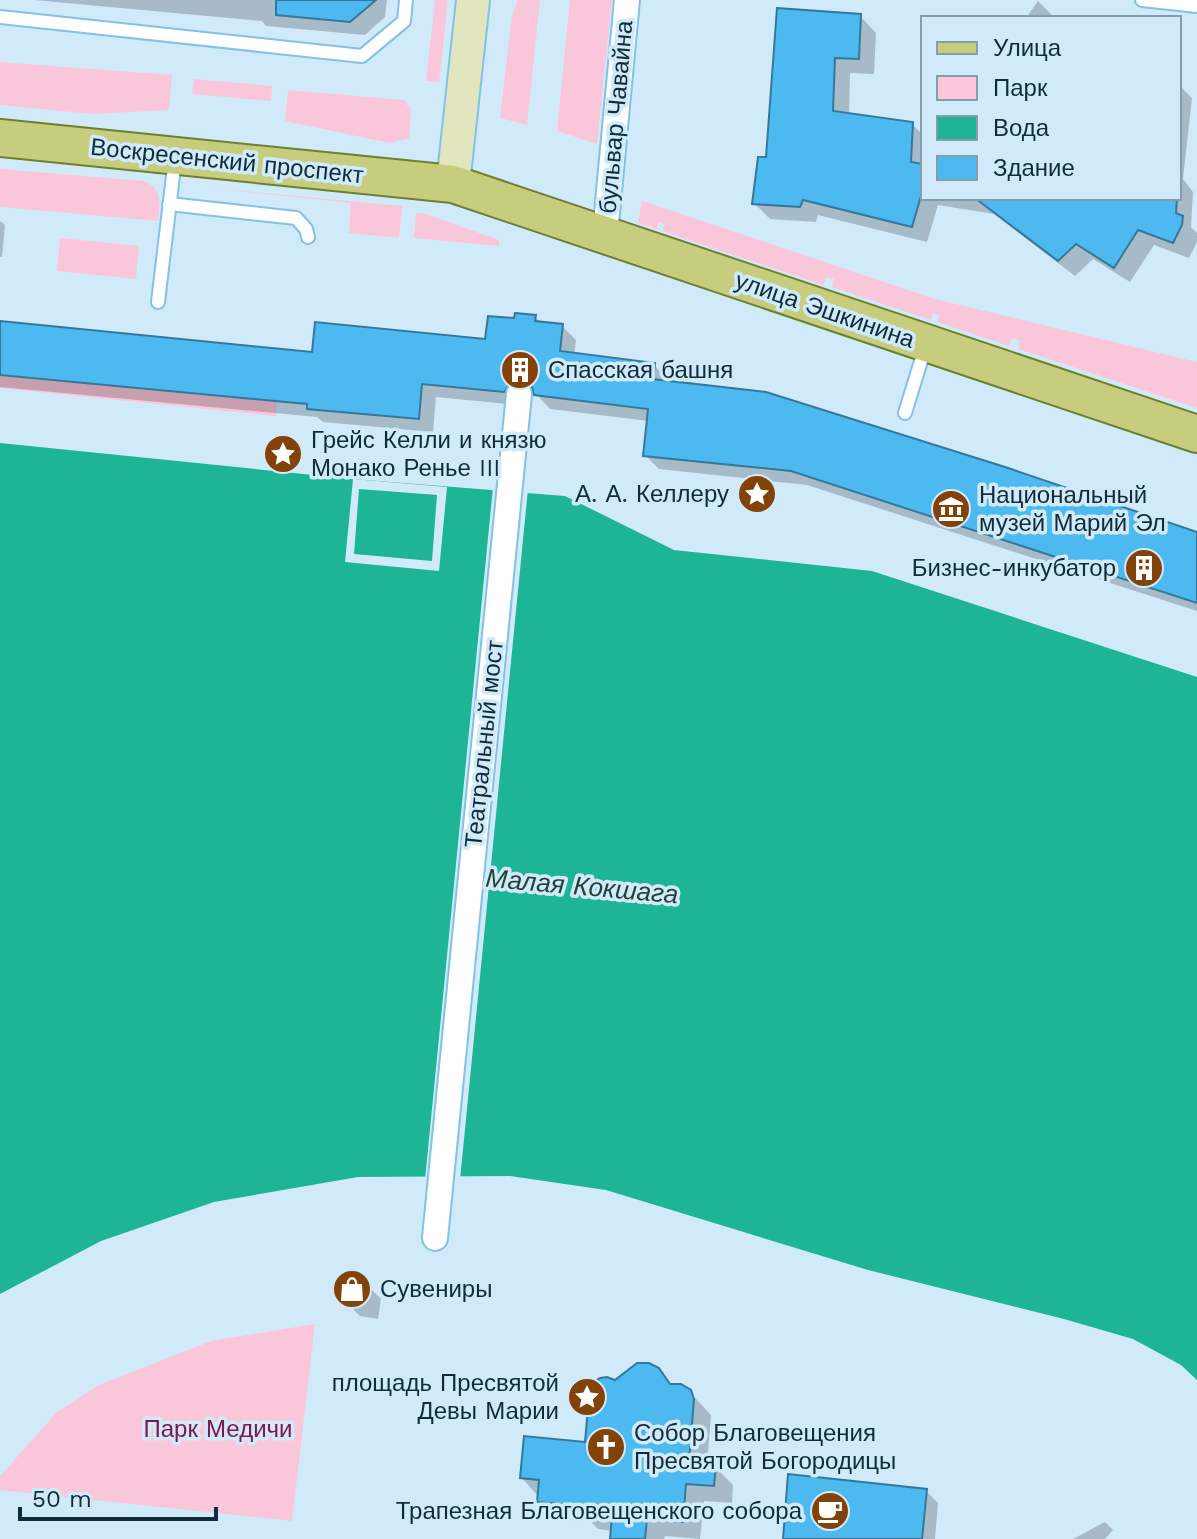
<svg xmlns="http://www.w3.org/2000/svg" width="1197" height="1539" font-family="'Work Sans',sans-serif">
<style>
.green{fill:#fac7da}
.water{fill:#1db596}
.pier{fill:#d0eaf9;fill-rule:evenodd}
.shadow{fill:#0003}
.building{fill:#4cb9f0;stroke:#36789b;stroke-width:2}
.lines{fill:none;stroke-linecap:round;stroke-linejoin:round}
.lane-casing{stroke:#80c2e8;stroke-width:16}
.street-casing{stroke:#80c2e8;stroke-width:28}
.secondary-casing{stroke:#80c2e8;stroke-width:36}
.primary-casing{stroke:#6e7f2e;stroke-width:40}
.lane{stroke:#fff;stroke-width:12}
.street{stroke:#fff;stroke-width:24}
.secondary{stroke:#e2e6be;stroke-width:32}
.primary{stroke:#c6cd7d;stroke-width:36}
.labels{text-anchor:middle;stroke-width:7;stroke-linejoin:round;paint-order:stroke}
.street-label{font-size:24px;fill:#102c3a;stroke:#d0eaf9}
.poi-label{font-size:24px;fill:#102c3a;stroke:#d0eaf9;text-anchor:start}
.park-label{font-size:24px;fill:#82164f;stroke:#d0eaf9}
.water-label{font-size:26px;font-style:italic;fill:#244139;stroke:#d0eaf9}
</style>
<rect width="100%" height="100%" fill="#d0eaf9"/>
<path class="green" d="M435 0H448L439 82 426 81Z
M518 0H540L527 125 500 118 512 16Z
M570 0H612L597 144 557 131Z
M0 62 172 75 169 110 92 114 0 105Z
M194 79 272 86 271 101 192 94Z
M288 90 404 100 411 109 409 138 390 143 285 121Z
M0 169 144 181C163 189 160 203 158 221L0 207Z
M200 187 402 206 399 238 349 233 351 203Z
M642 201 935 299 1197 362V408L1018 349 1020 341 1012 338 1009 346 937 322 939 315 933 313 931 320 832 287 834 279 826 277 823 285 662 231 665 224 659 222 656 229 638 223Z
M416 213 426 214 499 240V246L414 238Z
M60 238 139 246 136 279 57 271Z
M0 375 277 401 276 416 0 388Z
M315 1324 292 1521 0 1490V1476L57 1412 99 1385 211 1341Z"/>
<path class="water" d="M0 443 353 479 565 496 674 550 872 571 1197 677V1380L1181 1365 1133 1339 1064 1319 868 1270 606 1190 510 1176 358 1177 214 1202 101 1241 0 1294Z"/>
<path class="pier" d="M353 479 447 487 439 571 345 562ZM359 489 437 495 432 561 354 554Z
M493 487 528 489 460 1180H425Z"/>
<path class="shadow" d="M34 0H387L385 17 365 35 266 26 262 21Z
M1038 1 1053 16V18H1026Z
M860 16 876 33 874 74 850 73 849 115 912 124 923 135V198H1179V85L1192 98 1183 179 1193 192 1191 227 1197 233V242L1189 258 1154 245 1130 282 1093 259 1075 276 994 214 938 205 927 242 818 215 816 222 770 219 754 203 767 159Z
M0 221 5 225 2 257H0Z
M535 317 542 323 562 326 576 340 574 355 654 365 668 379V383L1197 534V611L807 485 659 469 645 455 649 421 550 409 535 393 526 394 518 405 436 397 433 432 323 422 317 417 0 387V323L314 355 487 341 516 321Z
M363 1281 381 1299 378 1319 360 1316 342 1298Z
M641 1364 657 1370 674 1387 686 1388 711 1415 707 1466 715 1467 733 1485 732 1503 704 1501 700 1539 665 1536 664 1539H612V1531L598 1529 591 1522 558 1519 522 1478 587 1444 615 1383 631 1368Z
M926 1491 938 1503 935 1539H785Z
M1105 1522 1113 1530 1105 1539H1073Z"/>
<path class="building" d="M276 0H376L350 22 276 15Z
M777 8 861 14 859 59 835 58 833 111 913 122 911 162 923 164V189L912 227 803 200 800 207 752 204 758 157H766Z
M975 198H1177L1176 213 1183 216 1182 225 1173 243 1138 230 1114 268 1076 244 1058 261Z
M515 313 536 315 535 321 563 324 560 351 655 363 653 379 766 392 1005 467 1197 532V603L791 471 643 456 648 409 534 395 532 387 521 379 512 381 504 392 422 384 419 419 307 409V404L0 375V321L312 352 315 322 485 339 488 316 514 318Z
M343 1276 364 1279 361 1302 340 1299Z
M637 1363H649L659 1368 670 1384H681L691 1390 694 1399 689 1462 716 1465 714 1486 686 1484 683 1522 647 1519 645 1539H610L612 1516 578 1512 579 1506 537 1502 539 1480 520 1478 524 1436 585 1442 590 1385 600 1378 607 1377 615 1380Z
M788 1474 927 1489 922 1539H783Z"/>
<g class="lines">
<g class="lane-casing">
<path id="lane" d="M1142 0 1197 6
M0 17 362 56 404 21 406 0
M169 204 296 218 306 229 308 237
M158 302 175 159
M905 413 925 348"/>
</g>
<g class="street-casing">
<path id="street" d="M605 234 627 0
M435 1238 519 394"/>
</g>
<g class="secondary-casing">
<path id="secondary" d="M453 184 473 0"/>
</g>
<g class="primary-casing">
<path id="primary" d="M0 138 453 184 1197 434"/>
</g>
<use href="#lane" class="lane"/>
<use href="#street" class="street"/>
<use href="#secondary" class="secondary"/>
<use href="#primary" class="primary"/>
</g>
<defs>
<g id="building-disc" transform="scale(2)"><circle r="9.5" fill="#824208" stroke="#d0eaf9"/><path d="M-4-6H4V6H1V3H-1V6H-4ZM-2.5-4.3h1.7v1.8h-1.7ZM.8-4.3h1.7v1.8H.8ZM-2.5-1h1.7V.8h-1.7ZM.8-1h1.7V.8H.8Z" fill="#fff"/></g>
<g id="sight-disc" transform="scale(2)"><circle r="9.5" fill="#824208" stroke="#d0eaf9"/><path d="M0-6L1.8-2.2L6-1.7L2.9 1.2L3.7 5.4L0 3.3L-3.7 5.4L-2.9 1.2L-6-1.7L-1.8-2.2Z" fill="#fff"/></g>
<g id="museum-disc" transform="scale(2)"><circle r="9.5" fill="#824208" stroke="#d0eaf9"/><path d="M0-6L6-3V-2H-6V-3ZM-5-1h2V3h-2ZM-1-1h2V3h-2ZM3-1h2V3H3ZM-6 4H6V6H-6Z" fill="#fff"/></g>
<g id="shop-disc" transform="scale(2)"><circle r="9.5" fill="#824208" stroke="#d0eaf9"/><path d="M-5-2.5h2.3a2.7 3.5 0 0 1 5.4 0H5L5.5 6h-11ZM-1.5-2.5h3a1.5 2.3 0 0 0-3 0Z" fill="#fff"/></g>
<g id="church-disc" transform="scale(2)"><circle r="9.5" fill="#824208" stroke="#d0eaf9"/><path d="M-1.2-6h2.4v3.5h3.3v2.4h-3.3V6h-2.4V-.1h-3.3v-2.4h3.3Z" fill="#fff"/></g>
<g id="cafe-disc" transform="scale(2)"><circle r="9.5" fill="#824208" stroke="#d0eaf9"/><path d="M-5.5-4.5H6V0H3Q3 3.5 0 3.5H-2.5Q-5.5 3.5-5.5 0ZM3-3.2v2h1.7v-2ZM-6 4.5H4V6H-6Z" fill="#fff"/></g>
</defs>
<g fill-rule="evenodd">
<use href="#building-disc" x="520" y="370"/>
<use href="#sight-disc" x="283" y="454"/>
<use href="#sight-disc" x="757" y="494"/>
<use href="#museum-disc" x="951" y="509"/>
<use href="#building-disc" x="1144" y="568"/>
<use href="#shop-disc" x="352" y="1289"/>
<use href="#sight-disc" x="587" y="1397"/>
<use href="#church-disc" x="606" y="1447"/>
<use href="#cafe-disc" x="830" y="1511"/>
</g>
<g class="labels">
<g class="street-label">
<text transform="translate(616 117) rotate(-85)" y="8">бульвар Чавайна</text>
<text transform="translate(227 161) rotate(6)" y="8">Воскресенский проспект</text>
<text transform="translate(825 310) rotate(19)" y="8">улица Эшкинина</text>
<text transform="translate(484 744) rotate(-84)" y="8">Театральный мост</text>
</g>
<g class="poi-label">
<text x="548" y="378">Спасская башня</text>
<text x="311" y="448">Грейс Келли и князю<tspan x="311" dy="28">Монако Ренье III</tspan></text>
<text x="729" y="502" text-anchor="end">А. А. Келлеру</text>
<text x="979" y="503">Национальный<tspan x="979" dy="28">музей Марий Эл</tspan></text>
<text x="1116" y="576" text-anchor="end">Бизнес-инкубатор</text>
<text x="380" y="1297">Сувениры</text>
<text x="559" y="1391" text-anchor="end">площадь Пресвятой<tspan x="559" dy="28">Девы Марии</tspan></text>
<text x="634" y="1441">Собор Благовещения<tspan x="634" dy="28">Пресвятой Богородицы</tspan></text>
<text x="802" y="1519" text-anchor="end">Трапезная Благовещенского собора</text>
</g>
<g class="park-label">
<text x="218" y="1437">Парк Медичи</text>
</g>
<g class="water-label">
<text transform="translate(582 886) rotate(5)" y="9">Малая Кокшага</text>
</g>
</g>
<rect x="921" y="16" width="260" height="184" fill="#d0eaf9" stroke="#839ead" stroke-width="2"/>
<rect x="937" y="42" width="40" height="12" fill="#c6cd7d" stroke="#839ead" stroke-width="2"/>
<text x="993" y="56" font-size="24" fill="#102c3a">Улица</text>
<rect x="937" y="76" width="40" height="24" fill="#fac7da" stroke="#839ead" stroke-width="2"/>
<text x="993" y="96" font-size="24" fill="#102c3a">Парк</text>
<rect x="937" y="116" width="40" height="24" fill="#1db596" stroke="#839ead" stroke-width="2"/>
<text x="993" y="136" font-size="24" fill="#102c3a">Вода</text>
<rect x="937" y="156" width="40" height="24" fill="#4cb9f0" stroke="#839ead" stroke-width="2"/>
<text x="993" y="176" font-size="24" fill="#102c3a">Здание</text>
<path d="M20 1507v12h196v-12" fill="none" stroke="#102c3a" stroke-width="4"/>
<text x="32" y="1507" font-size="24" fill="#102c3a" stroke="#d0eaf9" stroke-width="6" paint-order="stroke">50 m</text>
</svg>
